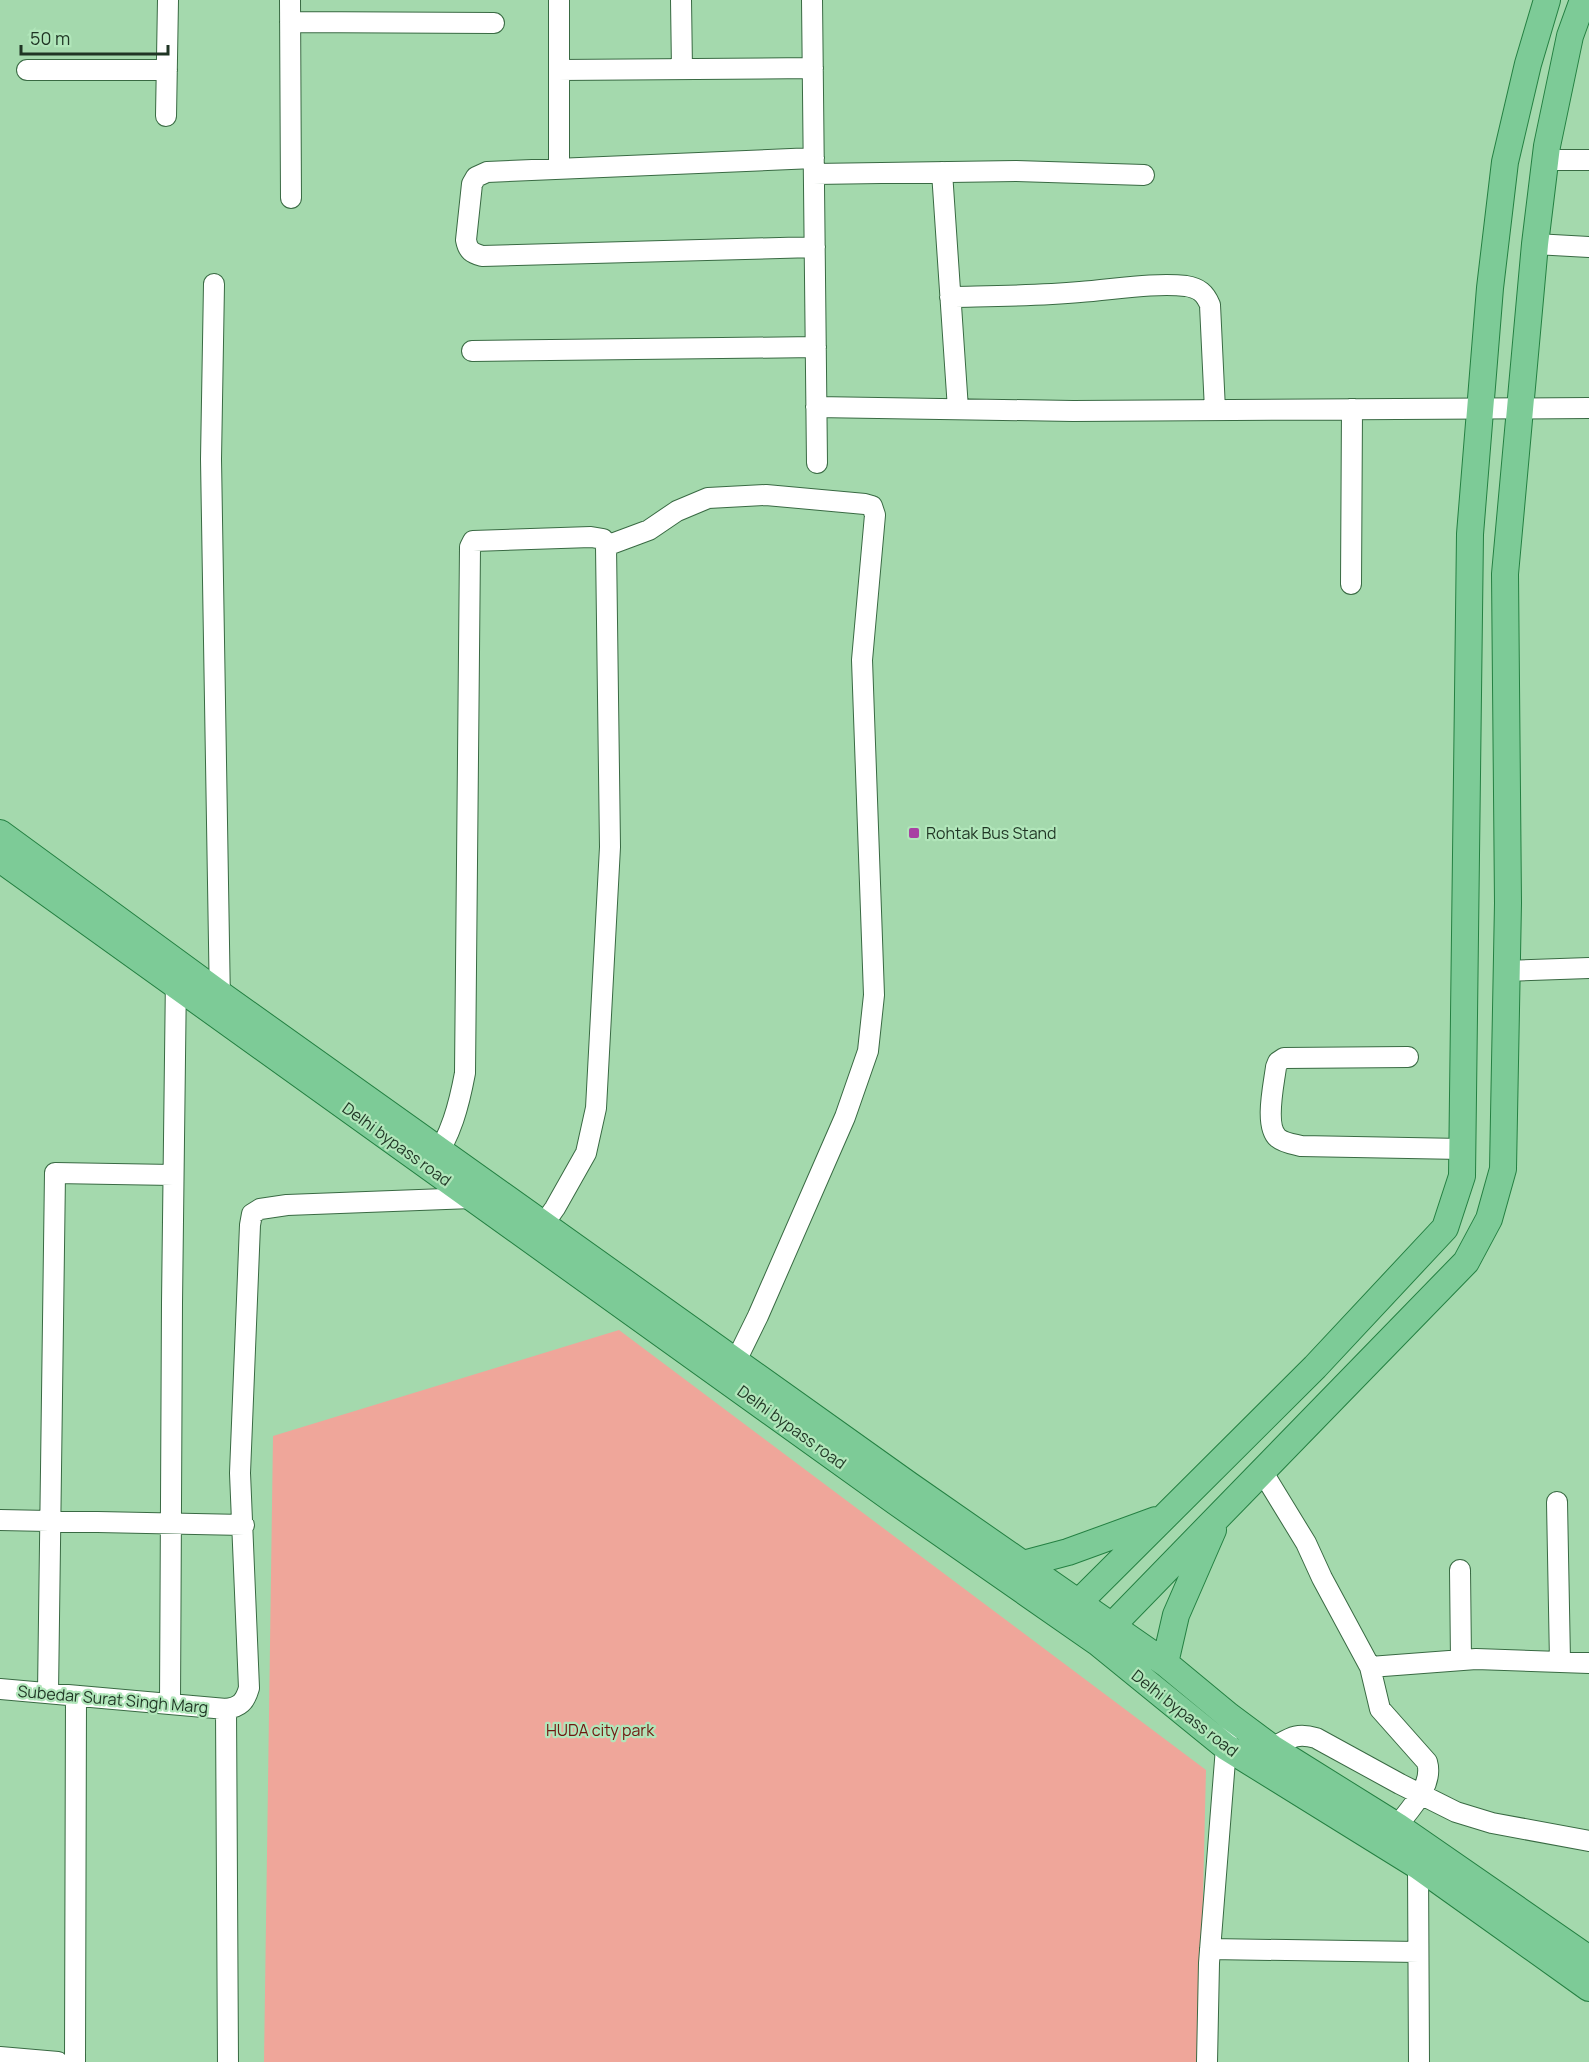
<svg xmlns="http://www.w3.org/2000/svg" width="1589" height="2062" font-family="Manrope,sans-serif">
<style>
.green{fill:#efa69a}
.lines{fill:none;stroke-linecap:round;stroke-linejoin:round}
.minor-casing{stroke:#396a43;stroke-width:22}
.major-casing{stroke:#248042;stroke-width:28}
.minor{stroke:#fff;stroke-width:20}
.major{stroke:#7dcb97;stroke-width:26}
.poi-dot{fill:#a841a3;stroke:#b1e6ba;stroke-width:2}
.labels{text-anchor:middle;stroke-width:4.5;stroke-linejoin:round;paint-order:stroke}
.poi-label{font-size:16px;fill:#1f3524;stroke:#b1e6ba;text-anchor:start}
.street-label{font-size:16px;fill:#1f3524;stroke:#b1e6ba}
.park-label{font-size:16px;fill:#711710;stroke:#b1e6ba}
</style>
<rect width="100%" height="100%" fill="#a4d9ad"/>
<path class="green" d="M619 1330 1206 1770 1199 2062H264L273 1436Z"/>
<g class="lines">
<g class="minor-casing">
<path id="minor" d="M290 0 291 198
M559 0V168
M681 0 682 69
M812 0 817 463
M290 22 494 23
M27 70H167
M559 70 813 68
M166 116 168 0
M814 158 487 172 476 177 472 184 466 240C468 251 472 253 482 256L815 247
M1545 160H1589
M942 172 958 409
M814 174 1016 171 1144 175
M1535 244 1589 247
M214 284 211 459 220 1004
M950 297C994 296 1037 296 1080 292 1111 290 1155 282 1186 286 1199 288 1205 293 1210 305L1215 410
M472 351 816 347
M816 407 1073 411 1589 408
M606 546 649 530 677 511 708 498 766 495 865 504 872 506 875 515 862 660 874 995 868 1051 845 1117 758 1316 730 1373
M1351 584 1352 409
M1506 971 1589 968
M1408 1057 1284 1058 1278 1062 1276 1067C1274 1084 1264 1126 1278 1138 1284 1143 1293 1144 1301 1146L1462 1149
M432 1162C451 1136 459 1105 465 1073L470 547 473 541 591 537 603 539 606 546 610 847 596 1108 586 1153 555 1208 536 1235
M1262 1471 1306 1543 1322 1578 1370 1667 1476 1659 1589 1663
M1557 1502 1560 1661
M0 1520 244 1525
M1460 1570 1461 1660
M1370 1667 1380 1709 1427 1762C1434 1785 1410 1809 1397 1826
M0 1689 226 1709
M48 1693 55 1173 173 1175
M170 1704 172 1303 176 976
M1272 1748C1289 1739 1295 1732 1316 1738L1400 1784 1456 1812 1492 1823 1589 1841
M1418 1866 1419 2062
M1210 1949 1418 1952
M0 2057 58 2062
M75 2062 76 1696
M228 2062 226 1709C240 1707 245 1702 249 1688L240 1473 250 1225 252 1214 260 1209 287 1205 472 1198
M1207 2062 1209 1963 1227 1735"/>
</g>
<g class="major-casing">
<path id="major" d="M0 833 220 994 909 1485 1165 1663 1229 1716 1272 1748 1397 1826 1589 1959
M0 859 896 1502 1097 1642 1226 1747 1418 1866 1589 1988
M1023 1564 1068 1552 1156 1520
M1067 1614 1315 1367 1445 1228 1462 1176 1470 534 1490 288 1505 162 1528 64 1547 0
M1101 1637 1466 1262 1489 1219 1503 1169 1508 903 1505 574 1535 244 1547 146 1570 36 1583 0
M1165 1663 1176 1615 1213 1530"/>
</g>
<use href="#minor" class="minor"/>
<use href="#major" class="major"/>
</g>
<rect class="poi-dot" x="908" y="827" width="12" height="12" rx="3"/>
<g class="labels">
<g class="poi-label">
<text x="926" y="839">Rohtak Bus Stand</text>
</g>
<g class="street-label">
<text transform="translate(397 1144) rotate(36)" y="6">Delhi bypass road</text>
<text transform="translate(792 1427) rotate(36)" y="6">Delhi bypass road</text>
<text transform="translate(113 1699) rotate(5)" y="6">Subedar Surat Singh Marg</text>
<text transform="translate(1185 1713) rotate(38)" y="6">Delhi bypass road</text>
</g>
<g class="park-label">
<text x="600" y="1736">HUDA city park</text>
</g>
</g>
<path d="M21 45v9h147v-9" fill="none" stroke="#1f3524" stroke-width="3"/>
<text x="30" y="45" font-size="18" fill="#1f3524" stroke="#b1e6ba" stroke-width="4.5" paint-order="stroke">50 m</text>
</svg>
